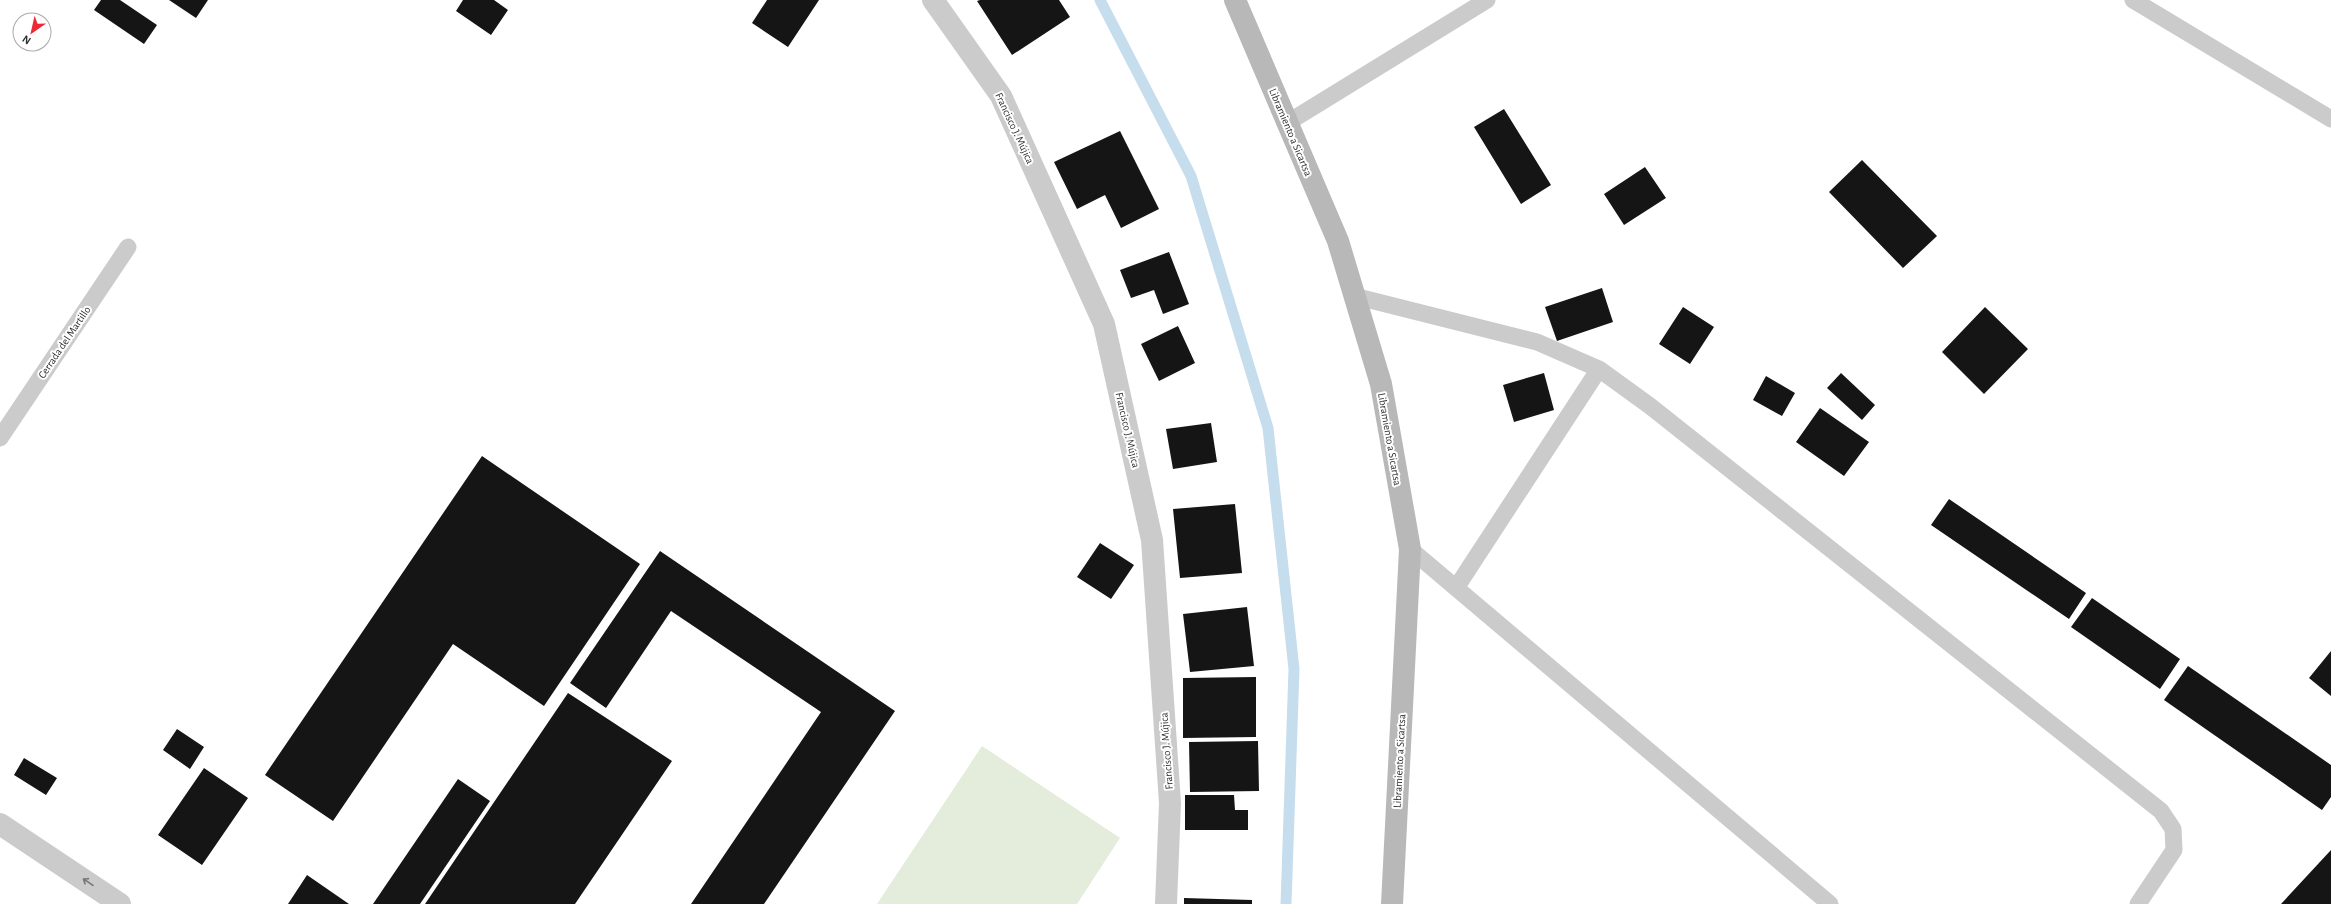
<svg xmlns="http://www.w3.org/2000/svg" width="2331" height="904" font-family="'Alegreya Sans',sans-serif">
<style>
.green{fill:#e4ecdb}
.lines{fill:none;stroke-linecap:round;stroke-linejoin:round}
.stream{stroke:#c6dded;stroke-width:11}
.building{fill:#151515}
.service{stroke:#cbcbcb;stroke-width:17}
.minor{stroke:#cbcbcb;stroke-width:22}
.tertiary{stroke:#cbcbcb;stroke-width:22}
.secondary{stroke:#b8b8b8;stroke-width:22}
.oneway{stroke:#757575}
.labels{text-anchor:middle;stroke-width:4;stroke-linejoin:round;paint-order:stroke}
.street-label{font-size:11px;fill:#2e2e2e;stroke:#fff}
</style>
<rect width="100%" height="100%" fill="#fff"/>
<path class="green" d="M982 746 1120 838 1077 904H877Z"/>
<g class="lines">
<path class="stream" d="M1100 0 1191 176 1268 428 1294 669 1286 904"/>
</g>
<path class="building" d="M101 0H120L157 25 144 44 94 10Z
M169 0H208L196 18Z
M463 0H494L508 10 491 35 456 11Z
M767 0H819L788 47 752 23Z
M980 0H1059L1070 17 1012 55 977 1Z
M1504 109 1551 185 1521 204 1474 127Z
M1120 131 1159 209 1121 228 1105 195 1077 209 1054 162Z
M1862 160 1937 236 1903 268 1829 192Z
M1645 167 1666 198 1624 225 1604 194Z
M1169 252 1189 304 1163 314 1154 290 1131 298 1120 270Z
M1602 288 1613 322 1557 341 1545 307Z
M1683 307 1714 327 1690 364 1659 344Z
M1985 307 2028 349 1984 394 1942 352Z
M1178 326 1195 363 1159 381 1141 344Z
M1544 373 1554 410 1514 422 1503 385Z
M1841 373 1875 405 1862 420 1827 388Z
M1766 376 1795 393 1782 416 1753 400Z
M1820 408 1869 442 1844 476 1796 442Z
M1211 423 1217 462 1173 469 1166 429Z
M482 456 640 564 544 706 453 644 333 821 265 775Z
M1949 499 2086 593 2069 619 1931 525Z
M1235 504 1242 573 1180 578 1173 509Z
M1100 543 1134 565 1111 599 1077 577Z
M660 551 895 711 764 904H691L821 712 671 611 606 708 570 683Z
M2092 598 2180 659 2160 689 2071 627Z
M1247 607 1254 666 1190 672 1183 614Z
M2331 651V696L2309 678Z
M2188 666 2331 765V797L2322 810 2164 700Z
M1256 677V737L1183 738V678Z
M568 693 672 761 575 904H425Z
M177 729 204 747 190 769 163 750Z
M1258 741 1259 791 1190 792 1189 742Z
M24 758 57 778 46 795 14 775Z
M204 768 248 798 202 865 158 835Z
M458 779 490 801 420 904H373Z
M1185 795H1234L1235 810H1248V830H1185Z
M2331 850V904H2281Z
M307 875 349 904H288Z
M1184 898 1252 900V904H1184Z"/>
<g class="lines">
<path class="service" d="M2133 0 2331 119
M1287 123 1487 0
M1354 296 1537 342 1599 369 1650 406 2161 811 2173 829 2174 850 2138 904
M0 438 128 247
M1410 549 1830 904
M1456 588 1599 369"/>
<path class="minor" d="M933 0 1001 96 1104 324 1152 540 1170 803 1166 904"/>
<path class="tertiary" d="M0 824 120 904"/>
<path class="secondary" d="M1235 0 1338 241 1381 384 1410 549 1392 904"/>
</g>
<defs><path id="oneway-shaft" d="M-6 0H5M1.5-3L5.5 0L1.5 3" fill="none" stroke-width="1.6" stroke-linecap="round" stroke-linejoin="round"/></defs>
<use class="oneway" href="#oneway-shaft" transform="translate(88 882) rotate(-146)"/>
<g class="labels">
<g class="street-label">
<text transform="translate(1015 128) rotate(65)" y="4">Francisco J. Mújica</text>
<text transform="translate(1291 132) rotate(67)" y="4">Libramiento a Sicartsa</text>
<text transform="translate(64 342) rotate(-56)" y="4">Cerrada del Martillo</text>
<text transform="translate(1128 430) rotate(77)" y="4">Francisco J. Mújica</text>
<text transform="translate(1390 439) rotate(80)" y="4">Libramiento a Sicartsa</text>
<text transform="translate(1166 751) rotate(-94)" y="4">Francisco J. Mújica</text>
<text transform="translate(1399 761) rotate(-87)" y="4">Libramiento a Sicartsa</text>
</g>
</g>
<g transform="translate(32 32) rotate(214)"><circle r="19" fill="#ffffff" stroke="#ababab"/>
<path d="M0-3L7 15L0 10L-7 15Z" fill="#eb2a35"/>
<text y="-6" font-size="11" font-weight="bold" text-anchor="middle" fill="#2e2e2e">N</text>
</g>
</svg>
